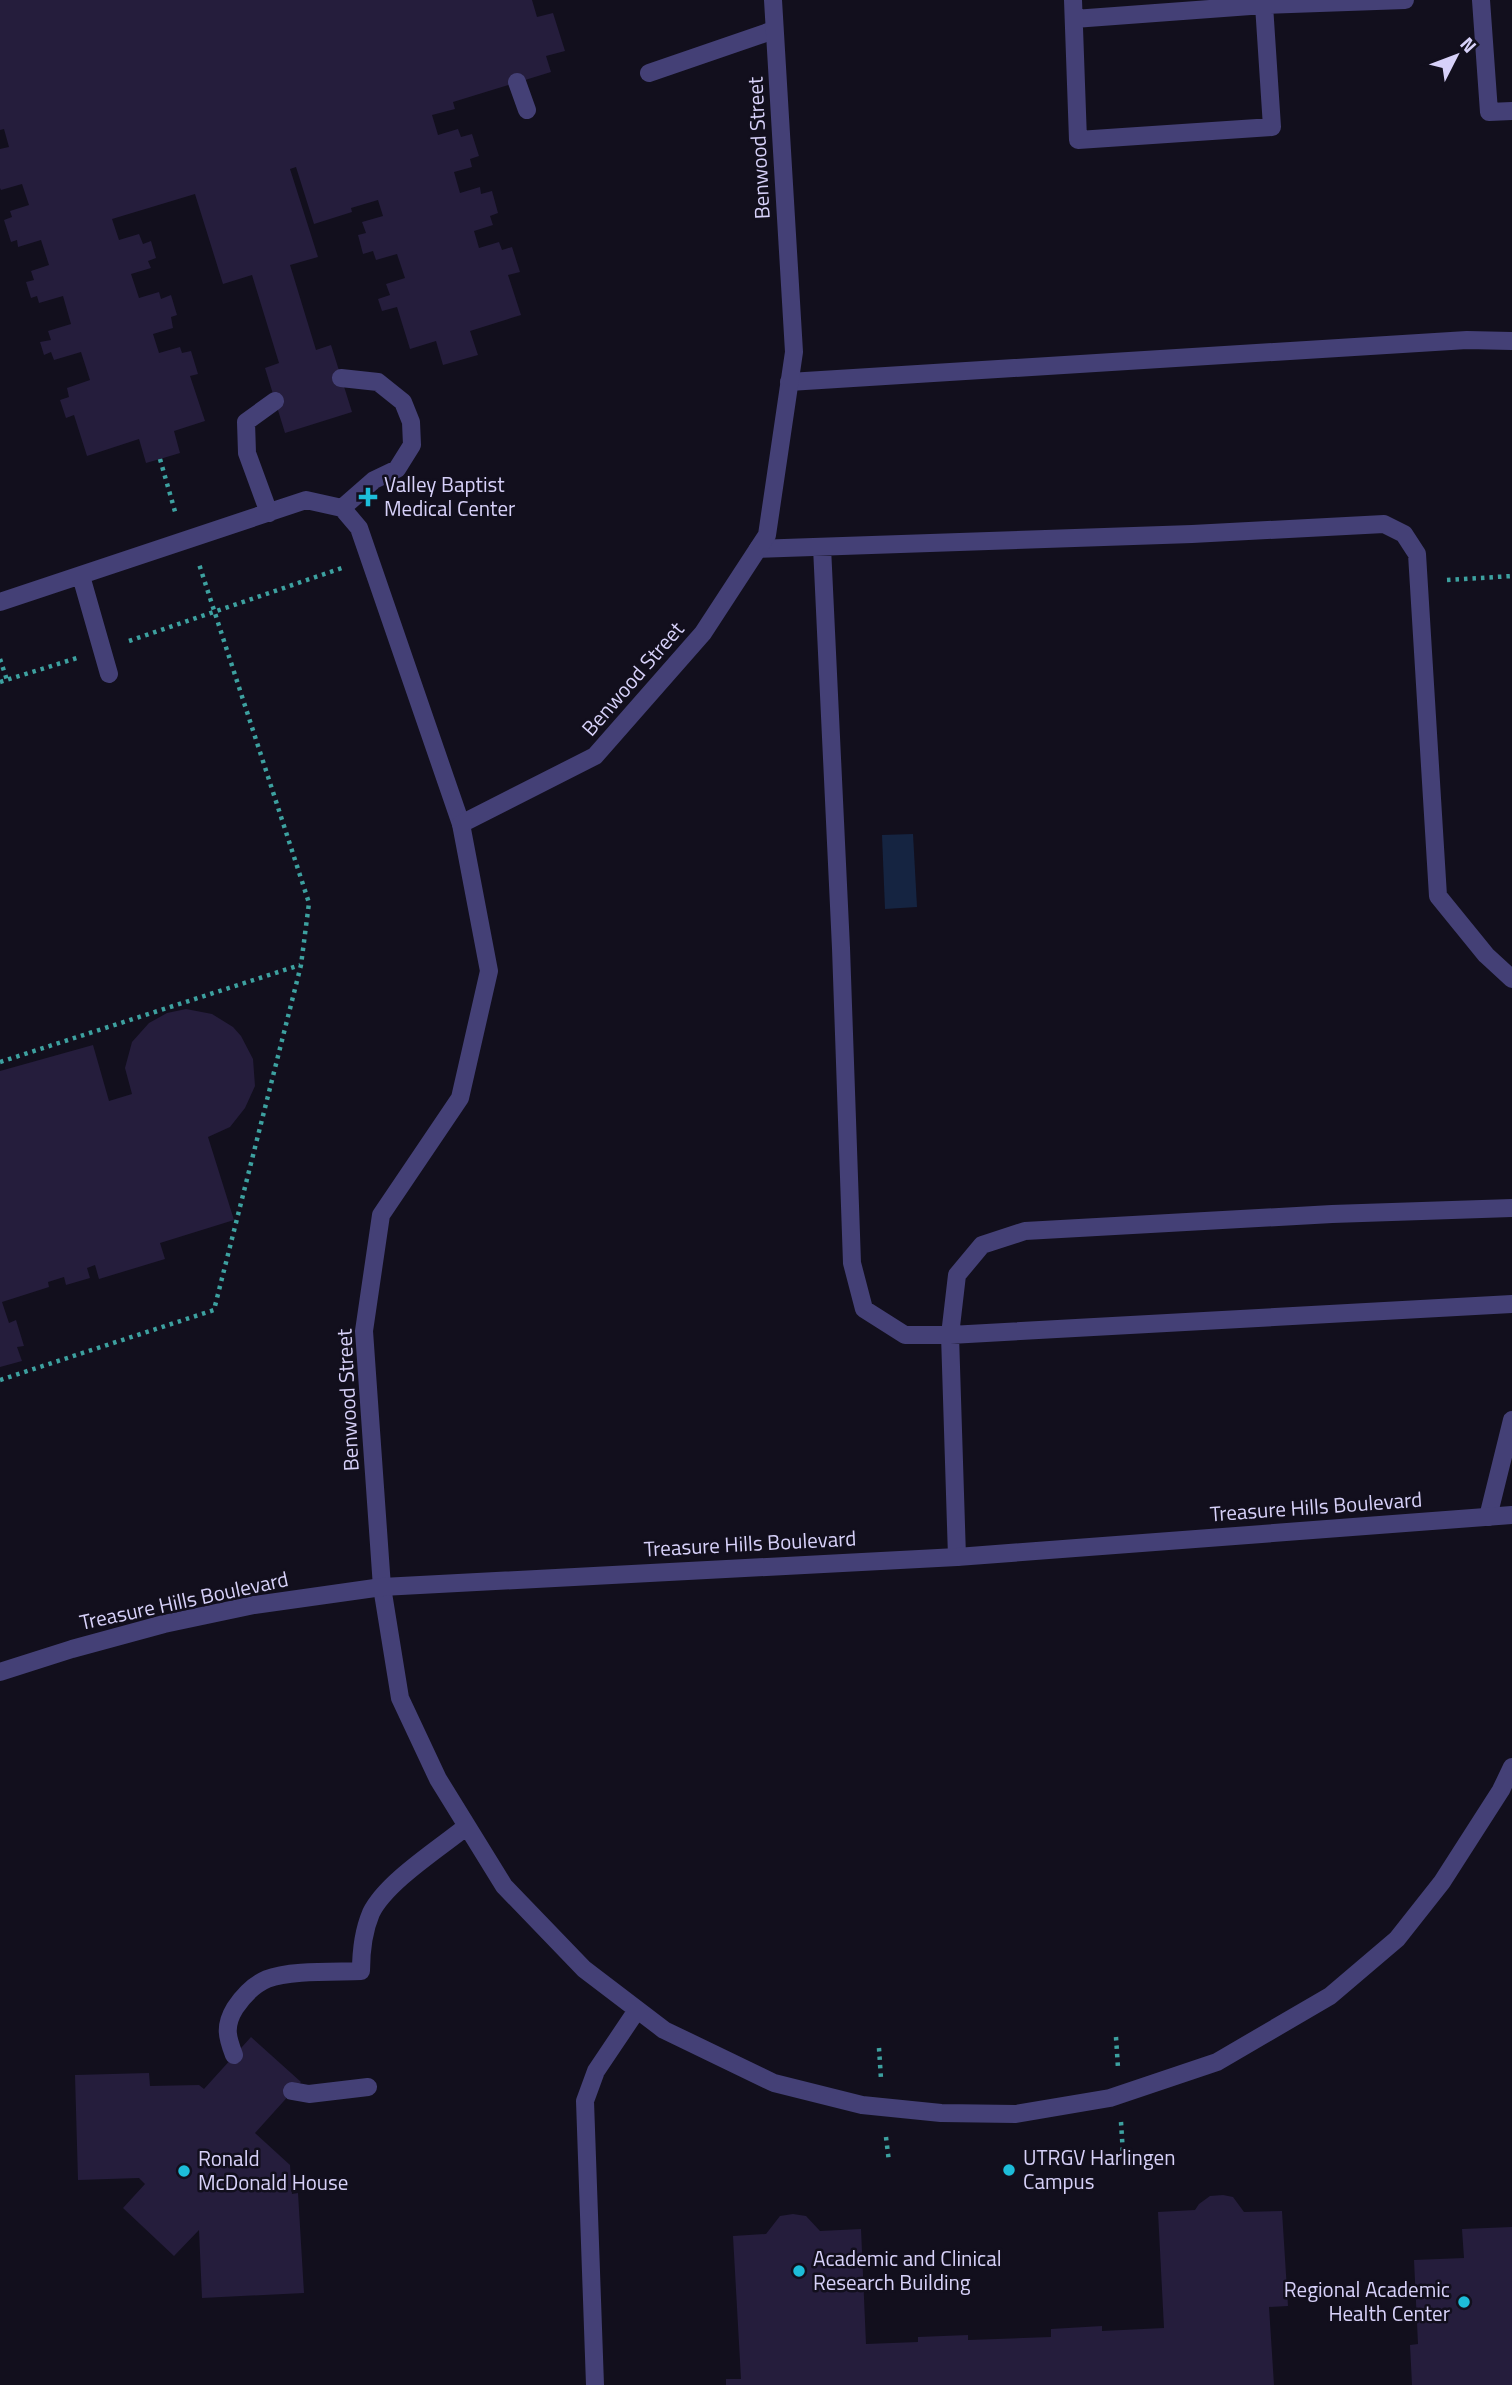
<svg xmlns="http://www.w3.org/2000/svg" width="1512" height="2385" font-family="'Titillium Web',sans-serif">
<style>
.water{fill:#152441}
.building{fill:#251d3c}
.lines{fill:none;stroke-linecap:round;stroke-linejoin:round}
.path{stroke:#3da1a0;stroke-width:4.5;stroke-dasharray:3.5 5;stroke-linecap:butt}
.service{stroke:#444076;stroke-width:18}
.minor{stroke:#444076;stroke-width:18}
.tertiary{stroke:#444076;stroke-width:18}
.poi-dot{fill:#1dbdd9;stroke:#120f1d;stroke-width:2.5}
.labels{text-anchor:middle;stroke-width:5;stroke-linejoin:round;paint-order:stroke}
.street-label{font-size:21px;fill:#d7d1f9;stroke:#120f1d}
.poi-label{font-size:21px;fill:#d7d1f9;stroke:#120f1d;text-anchor:start}
</style>
<rect width="100%" height="100%" fill="#120f1d"/>
<path class="water" d="M913 834 917 907 885 909 882 835Z"/>
<path class="building" d="M0 0H532L537 17 553 13 565 51 546 56 551 72 453 102 455 109 432 115 438 135 458 129 461 137 472 134 479 156 470 159 472 167 454 172 460 193 480 187 481 194 492 191 498 213 490 216 493 225 474 231 479 248 499 242 502 250 512 247 520 272 508 275 521 315 470 331 478 355 443 365 436 341 410 349 397 307 382 311 378 299 390 295 386 284 405 278 397 254 376 260 373 251 363 254 358 235 366 233 362 222 383 216 378 200 351 208 352 212 314 224 296 167 290 169 318 257 290 265 316 350 331 345 352 412 285 433 265 368 279 363 252 275 223 284 195 194 112 219 119 240 139 234 143 244 151 241 156 258 148 261 151 268 131 274 139 298 159 292 161 299 171 295 177 315 171 317 173 328 153 334 159 353 180 347 182 353 191 351 198 374 190 376 205 421 174 431 180 453 160 459 146 463 139 439 87 456 74 415 66 418 60 400 69 397 67 388 90 380 81 352 54 360 51 352 44 355 40 342 51 340 48 331 71 324 63 296 39 303 37 296 31 298 26 282 34 280 31 271 49 265 41 240 18 247 17 240 11 242 4 220 12 217 10 211 29 205 22 184 1 190 0 188V149L9 147 4 129 0 130Z
M186 1009 212 1014 233 1027 241 1036 253 1059 255 1086 245 1108 230 1127 208 1137 234 1220 160 1243 165 1259 99 1279 95 1265 87 1268 90 1278 66 1285 64 1277 48 1282 49 1287 2 1302 9 1323 16 1320 24 1346 17 1347 22 1361 0 1367V1071L93 1045 109 1101 132 1094 125 1068 132 1042 149 1023 167 1013Z
M251 2037 301 2082 255 2133 290 2165 292 2194 298 2193 304 2293 202 2298 199 2230 174 2256 123 2208 145 2184 139 2178 78 2180 75 2075 149 2073 150 2086 199 2085 204 2089Z
M1223 2195 1233 2197 1244 2212 1282 2211 1288 2306 1269 2307 1274 2385H726V2379H741L733 2236 766 2234 780 2216 793 2214 806 2216 820 2231 861 2229 866 2344 918 2342V2337L968 2335V2340L1051 2337V2329L1102 2326V2331L1164 2328 1158 2212 1195 2210 1199 2204 1210 2196Z
M1512 2227V2385H1412L1410 2345 1418 2344 1414 2260 1464 2258 1462 2229Z"/>
<g class="lines">
<path class="path" d="M160 459 176 515
M1447 580 1512 576
M129 641 342 568
M0 659 7 680
M0 682 77 658
M0 1062 300 965
M0 1380 214 1310 301 965 309 903 199 564
M1116 2037 1118 2068
M879 2048 881 2079
M1121 2122 1123 2154
M886 2137 889 2162"/>
<path class="service" d="M1073 0 1078 140 1272 127 1264 5
M1481 0 1489 112 1512 111
M1074 19 1264 5 1405 0
M649 73 774 30
M517 82 527 110
M341 378 378 382 403 402 411 422 412 445 397 469 374 480 342 508
M789 382 1467 340 1512 341
M269 513 247 453 246 422 275 401
M822 547 841 948 852 1263 864 1309 905 1335H950L1512 1304
M758 549 1192 534 1384 524 1404 534 1417 554 1438 896 1486 955 1512 979
M81 576 109 674
M0 602 306 500 342 508 359 528 461 824
M1488 1517 1512 1420
M957 1557 950 1335 957 1275 982 1245 1025 1231 1332 1214 1512 1208
M382 1587 400 1698 438 1779 504 1886 584 1969 664 2030 774 2083 862 2105 941 2113 1016 2114 1110 2098 1217 2062 1330 1996 1397 1939 1442 1882 1501 1790 1512 1767
M234 2055C227 2037 224 2026 235 2008 243 1996 253 1985 267 1979 289 1970 336 1972 361 1971 361 1950 363 1932 371 1913 386 1882 440 1848 467 1826
M292 2091 309 2094 368 2087
M595 2385 585 2101 596 2071 637 2010"/>
<path class="minor" d="M382 1587 364 1331 381 1215 460 1098 489 971 461 824 595 756 703 633 767 535 794 352 773 0"/>
<path class="tertiary" d="M0 1672 72 1649 164 1624 254 1605 382 1587 957 1557 1512 1515"/>
</g>
<g class="poi-dot">
<path d="M364.5 486.5h7v7h7v7h-7v7h-7v-7h-7v-7h7z"/>
<circle cx="1009" cy="2170" r="7"/>
<circle cx="184" cy="2171" r="7"/>
<circle cx="799" cy="2271" r="7"/>
<circle cx="1464" cy="2302" r="7"/>
</g>
<g class="labels">
<g class="street-label">
<text transform="translate(759 148) rotate(-93)" y="7">Benwood Street</text>
<text transform="translate(633 679) rotate(-49)" y="7">Benwood Street</text>
<text transform="translate(348 1400) rotate(-93)" y="7">Benwood Street</text>
<text transform="translate(1316 1507) rotate(-4)" y="7">Treasure Hills Boulevard</text>
<text transform="translate(750 1544) rotate(-3)" y="7">Treasure Hills Boulevard</text>
<text transform="translate(184 1601) rotate(-12)" y="7">Treasure Hills Boulevard</text>
</g>
<g class="poi-label">
<text x="384" y="492">Valley Baptist<tspan x="384" dy="24">Medical Center</tspan></text>
<text x="1023" y="2165">UTRGV Harlingen<tspan x="1023" dy="24">Campus</tspan></text>
<text x="198" y="2166">Ronald<tspan x="198" dy="24">McDonald House</tspan></text>
<text x="813" y="2266">Academic and Clinical<tspan x="813" dy="24">Research Building</tspan></text>
<text x="1450" y="2297" text-anchor="end">Regional Academic<tspan x="1450" dy="24">Health Center</tspan></text>
</g>
</g>
<g transform="translate(1456 56) rotate(48)" stroke="#120f1d" stroke-width="5" paint-order="stroke">
<path d="M0-5L12 26L0 18L-12 26Z" fill="#d7d1f9"/>
<text y="-10" font-size="19" font-weight="bold" text-anchor="middle" fill="#d7d1f9">N</text>
</g>
</svg>
